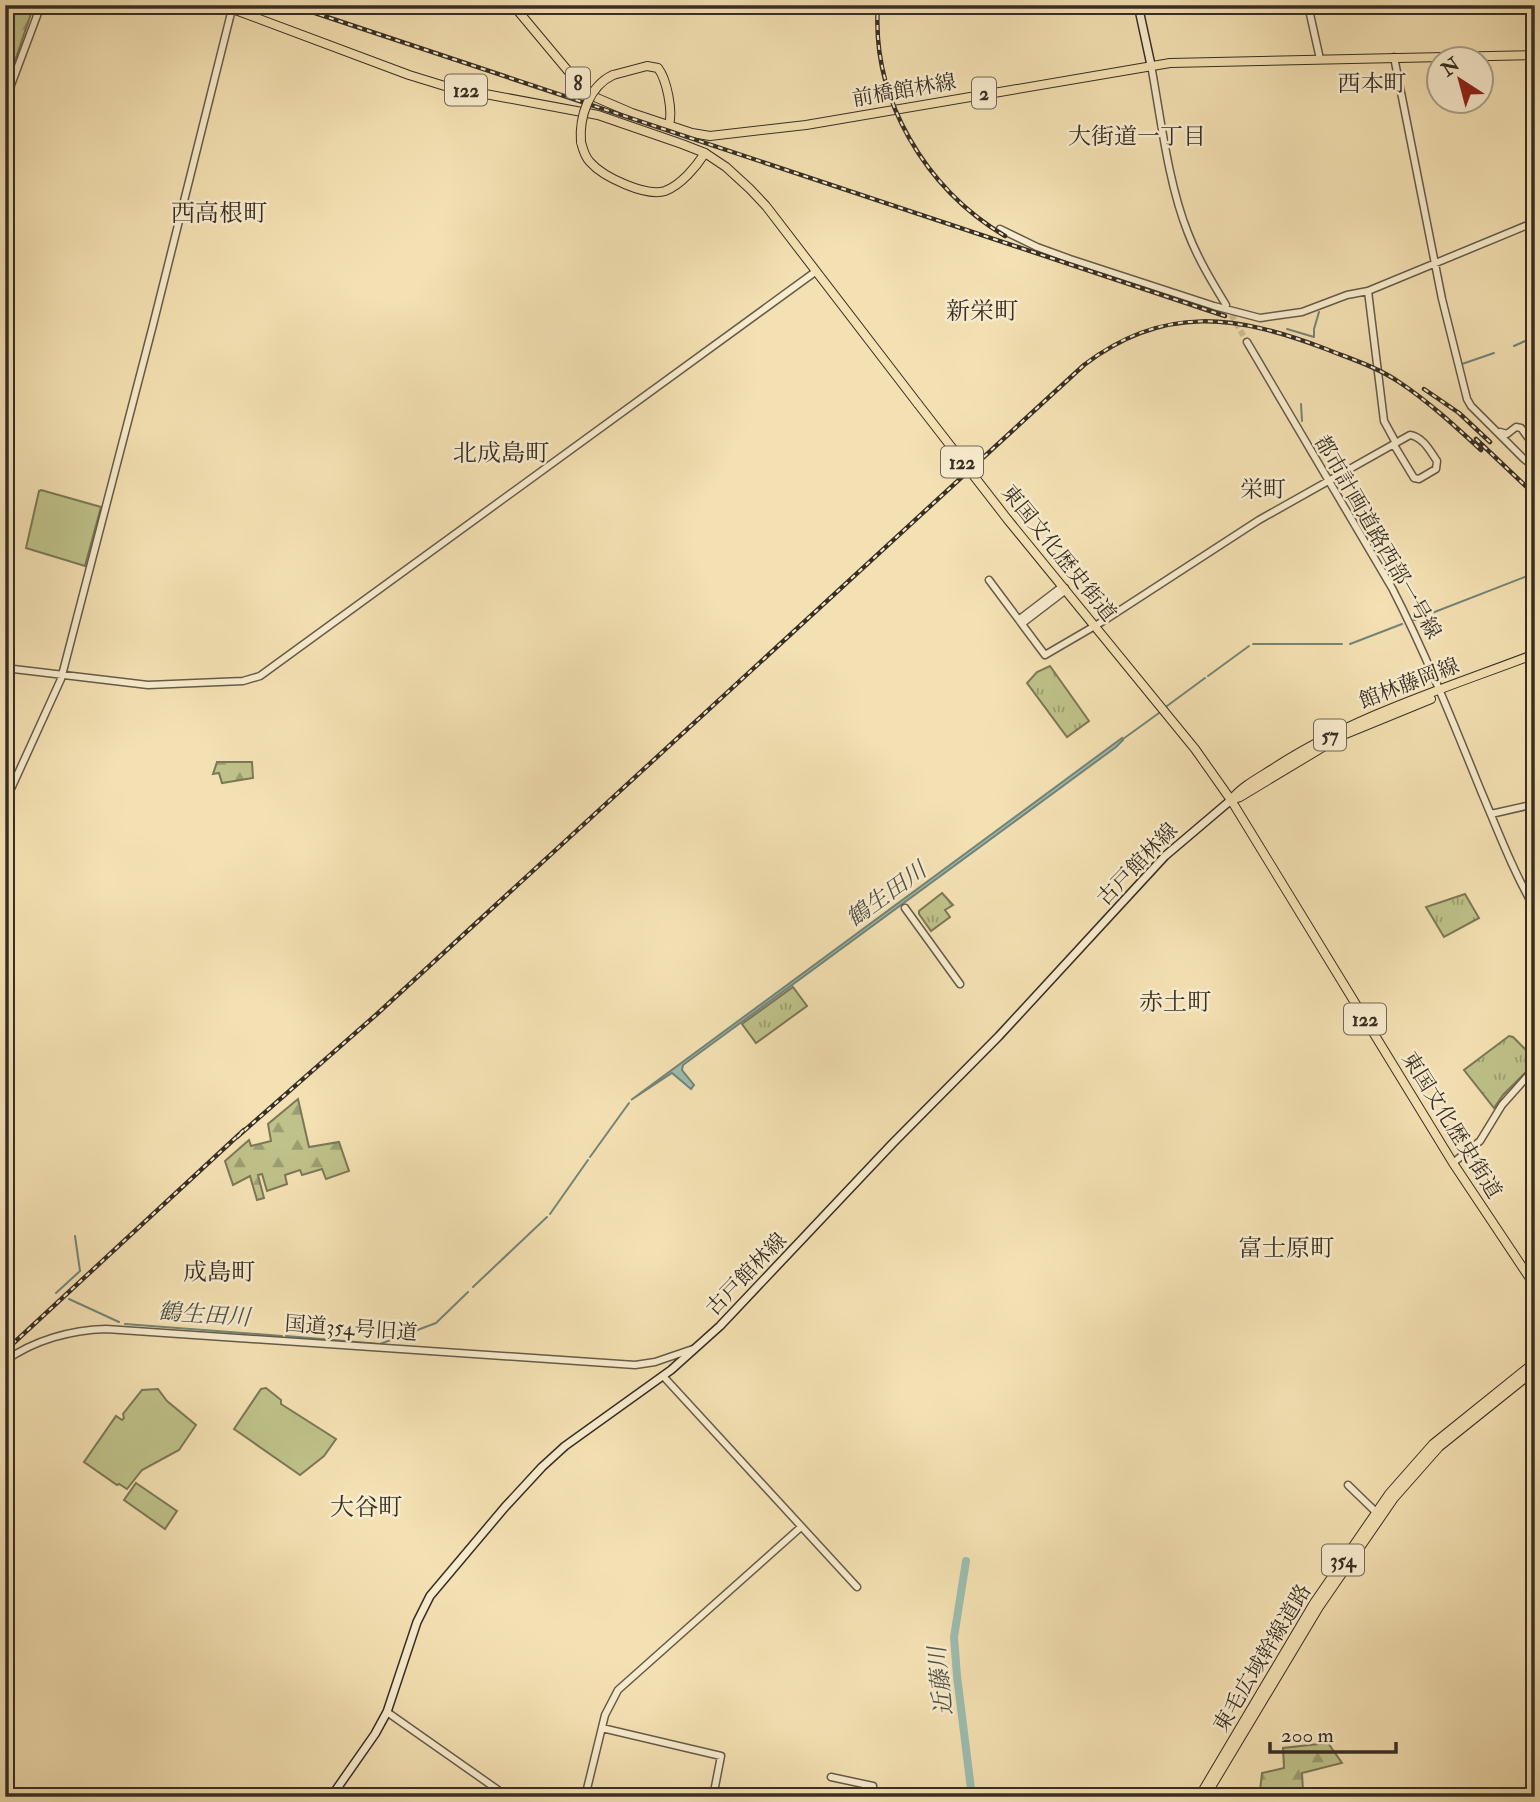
<svg xmlns="http://www.w3.org/2000/svg" width="1540" height="1802" font-family="'IM FELL Double Pica','Noto Serif JP',serif">
<style>
.grass{fill:url(#grass-tufts);stroke:#7b7857;stroke-width:2}
.forest{fill:url(#forest-firs);stroke:#7b7857;stroke-width:2}
.pitch{fill:#bfc28a;stroke:#7b7857;stroke-width:2}
.water{fill:#9cbdb0;stroke:#748478;stroke-width:2}
.lines{fill:none;stroke-linecap:round;stroke-linejoin:round}
.stream{stroke:#748478;stroke-width:2}
.river{stroke:#9cbdb0;stroke-width:8}
.tertiary-tunnel{stroke:#cebd96;stroke-width:6;stroke-dasharray:6 3;stroke-linecap:butt}
.tertiary-casing{stroke:#665b48;stroke-width:9}
.secondary-casing{stroke:#372e24;stroke-width:10}
.primary-casing{stroke:#372e24;stroke-width:10}
.trunk-casing{stroke:#372e24;stroke-width:10}
.tertiary{stroke:#f8ecce;stroke-width:6}
.secondary{stroke:#f8ecce;stroke-width:7}
.primary{stroke:#f4e1b3;stroke-width:8}
.trunk{stroke:#f4e1b3;stroke-width:8}
.rail-casing{stroke:#372e24;stroke-width:4.5}
.rail{stroke:#f8ecce;stroke-width:2;stroke-dasharray:5;stroke-linecap:butt}
.primary-bridge-casing{stroke:#372e24;stroke-width:10;stroke-linecap:butt}
.trunk-bridge-casing{stroke:#372e24;stroke-width:10;stroke-linecap:butt}
.primary-bridge{stroke:#f4e1b3;stroke-width:8}
.trunk-bridge{stroke:#f4e1b3;stroke-width:8}
.labels{text-anchor:middle;stroke-width:5;stroke-linejoin:round;paint-order:stroke}
.shield{fill:#f8ecce;stroke:#716757;stroke-width:2}
.shield-label{font-size:19px;font-weight:bold;fill:#372e24}
.street-label{font-size:21px;fill:#372e24;stroke:#f8ecce}
.neighbourhood-label{font-size:23px;fill:#372e24;stroke:#f8ecce}
.water-label{font-size:23px;font-style:italic;fill:#505247;stroke:#f8ecce}
.quarter-label{font-size:24px;fill:#372e24;stroke:#f8ecce}
</style>
<defs>
<pattern id="grass-tufts" width="24" height="20" patternUnits="userSpaceOnUse" patternTransform="scale(1.75)"><rect width="24" height="20" fill="#bfc28a"/><path d="M3 7l-1-3M5 7V3M7 7l1-3M15 17l-1-3M17 17v-4M19 17l1-3" fill="none" stroke="#9c9e71"/></pattern>
<pattern id="forest-firs" width="22" height="20" patternUnits="userSpaceOnUse" patternTransform="scale(1.75)"><rect width="22" height="20" fill="#bfc28a"/><path d="M5 1l3.5 6h-7zM16 11l3.5 6h-7z" fill="#9c9e71"/></pattern>
</defs>
<rect width="100%" height="100%" fill="#f4e1b3"/>
<filter id="stains"><feTurbulence type="fractalNoise" baseFrequency=".00286" numOctaves="4"/><feColorMatrix values="0 0 0 0 .2 0 0 0 0 .09 0 0 0 0 .02 0 0 0 .5 -.17"/></filter>
<radialGradient id="worn" r=".72"><stop offset=".6" stop-color="#630" stop-opacity="0"/><stop offset="1" stop-color="#630" stop-opacity=".3"/></radialGradient>
<path class="grass" d="M1050 666 1089 721 1067 737 1027 683 1037 672Z
M942 893 953 905 945 910 950 917 931 931 919 914V911Z
M1465 894 1479 918 1444 937 1426 907Z
M793 987 807 1006 756 1043 742 1024Z
M1509 1036 1513 1037 1535 1059V1063L1503 1095 1494 1108 1464 1070Z"/>
<path class="forest" d="M5 5H34L5 90Z
M217 762H252L253 778 222 783 219 773 213 774Z
M298 1099 309 1147 339 1142 349 1171 326 1179 322 1169 302 1175 300 1170 285 1175 287 1184 267 1191 262 1174 258 1175 264 1198 257 1200 250 1176 233 1185 225 1161 249 1140 251 1146 271 1141 268 1124Z
M1328 1743 1342 1763 1302 1773 1303 1791H1260L1262 1773 1284 1768 1283 1748Z"/>
<path class="pitch" d="M41 490 101 507 85 566 26 548 39 491Z
M266 1388 281 1400V1404L336 1439 324 1456 300 1475 234 1429 261 1389Z
M158 1389 167 1401 196 1425 179 1450 142 1470 127 1489 119 1484 117 1485 84 1462 116 1416 122 1420 124 1418 123 1414 142 1390Z
M136 1483 177 1511 165 1529 124 1500Z"/>
<path class="water" d="M1122 738 1123 740 1116 747 683 1065 682 1070 694 1085 691 1089 672 1073 631 1100Z"/>
<g class="lines">
<path class="stream" d="M1287 329 1314 337V329L1319 312
M1514 346 1525 341
M1462 364 1494 353
M1301 404 1302 421
M1414 620 1535 573
M1253 644H1342
M1350 644 1402 624
M1208 676 1249 646
M1167 706 1205 678
M1123 739 1159 713
M590 1157 629 1103
M550 1214 588 1160
M473 1287 547 1217
M56 1293 80 1271 75 1236
M69 1299 119 1322
M125 1324 282 1336
M286 1336 380 1344 436 1323 468 1292"/>
<path class="river" d="M966 1561 954 1637 957 1676 972 1797"/>
<path class="tertiary-tunnel" d="M1227 307 1247 342"/>
<g class="tertiary-casing">
<path id="tertiary" d="M1308 5 1320 59
M1394 57 1442 299 1467 399 1471 406 1523 458 1529 463H1535
M1151 65C1161 119 1168 183 1188 233 1198 259 1212 282 1226 305
M1000 229 1037 247 1070 259 1214 306 1260 318 1302 312 1347 295 1368 291 1535 222
M5 231C7 212 11 194 10 175 9 144 5 116 11 85L41 5
M1368 291 1384 421 1396 443
M1247 342 1392 588C1426 654 1453 722 1481 791 1498 831 1513 871 1535 909
M5 405 10 437 5 463
M1500 432 1507 434 1516 427 1521 428 1530 440 1535 454
M989 580 1045 655 1105 620 1259 520 1410 435C1423 437 1430 451 1437 461L1436 469 1419 479 1414 478 1394 445
M1020 621 1024 622 1062 593 1065 588
M1020 621 1021 618 1059 589 1065 588
M5 668 148 685 243 681 260 676 815 272
M5 802 61 679 153 325 232 9
M1491 814 1535 804
M905 908 960 984
M1453 1163 1480 1141 1502 1105 1535 1068
M5 1361C34 1340 71 1330 106 1329L635 1365 655 1362 693 1349
M663 1376 857 1587
M1348 1485 1379 1515
M387 1712 508 1797
M602 1728 721 1756 713 1797
M831 1777 873 1786V1797
M585 1797 605 1715 618 1690 801 1527"/>
</g>
<g class="secondary-casing">
<path id="secondary" d="M1138 5 1151 65
M331 1797 375 1734 387 1712 417 1622 430 1596 505 1507 542 1467 565 1446 671 1370 720 1326 893 1143 999 1036 1165 856 1231 800"/>
</g>
<g class="primary-casing">
<path id="primary" d="M513 5 579 84 597 98 632 113 692 133 710 136 806 125 1170 63 1535 55
M613 75 647 66 658 68C667 80 673 111 669 125
M581 142C583 150 585 157 590 162 603 177 646 197 665 191 681 185 696 167 705 153
M1231 800C1242 786 1260 777 1274 768 1354 716 1446 688 1535 654
M1231 800 1240 797 1343 735 1431 699"/>
</g>
<g class="trunk-casing">
<path id="trunk" d="M222 5 409 75 448 87 598 115 682 144 705 153 726 167 750 189 766 206 918 404
M1008 520 1195 749 1231 800 1453 1163 1535 1286
M1199 1797 1314 1603 1389 1494 1433 1444 1535 1362
M1205 1797 1319 1607 1394 1498 1439 1447 1535 1370"/>
</g>
<use href="#tertiary" class="tertiary"/>
<use href="#secondary" class="secondary"/>
<use href="#primary" class="primary"/>
<use href="#trunk" class="trunk"/>
<g class="rail-casing">
<path id="rail" d="M291 5 1225 316
M878 5C871 99 926 189 1005 236
M1424 389 1459 413 1490 442
M1476 439 1535 495
M237 1137 377 1014 1084 365C1164 304 1237 315 1326 349 1351 359 1377 367 1399 382 1429 402 1455 426 1481 450
M5 1351 244 1130"/>
</g>
<use href="#rail" class="rail"/>
<g class="primary-bridge-casing">
<path id="primary-bridge" d="M581 142C579 117 589 86 613 75"/>
</g>
<g class="trunk-bridge-casing">
<path id="trunk-bridge" d="M918 404 1008 520"/>
</g>
<use href="#primary-bridge" class="primary-bridge"/>
<use href="#trunk-bridge" class="trunk-bridge"/>
</g>
<g class="labels">
<g class="shield">
<rect x="566" y="67.5" width="24" height="31" rx="5"/>
<rect x="445" y="74.5" width="42" height="31" rx="5"/>
<rect x="972" y="77.5" width="24" height="31" rx="5"/>
<rect x="941" y="446.5" width="42" height="31" rx="5"/>
<rect x="1314" y="719.5" width="32" height="31" rx="5"/>
<rect x="1344" y="1003.5" width="42" height="31" rx="5"/>
<rect x="1322" y="1544.5" width="42" height="31" rx="5"/>
</g>
<g class="shield-label">
<text x="578" y="90">8</text>
<text x="466" y="97">122</text>
<text x="984" y="100">2</text>
<text x="962" y="469">122</text>
<text x="1330" y="742">57</text>
<text x="1365" y="1026">122</text>
<text x="1343" y="1567">354</text>
</g>
<g class="street-label">
<text transform="translate(904 90) rotate(-10)" y="7">前橋館林線</text>
<text transform="translate(1378 537) rotate(60)" y="7">都市計画道路西部一号線</text>
<text transform="translate(1059 553) rotate(51)" y="7">東国文化歴史街道</text>
<text transform="translate(1409 683) rotate(-21)" y="7">館林藤岡線</text>
<text transform="translate(1137 864) rotate(-46)" y="7">古戸館林線</text>
<text transform="translate(1452 1125) rotate(58)" y="7">東国文化歴史街道</text>
<text transform="translate(746 1274) rotate(-46)" y="7">古戸館林線</text>
<text transform="translate(351 1328) rotate(4)" y="7">国道354号旧道</text>
<text transform="translate(1262 1658) rotate(-59)" y="7">東毛広域幹線道路</text>
</g>
<g class="neighbourhood-label">
<text x="1372" y="91">西本町</text>
<text x="1137" y="144">大街道一丁目</text>
<text x="1263" y="497">栄町</text>
</g>
<g class="water-label">
<text transform="translate(886 894) rotate(-36)" y="8">鶴生田川</text>
<text transform="translate(204 1314) rotate(4)" y="8">鶴生田川</text>
<text transform="translate(940 1681) rotate(-96)" y="8">近藤川</text>
</g>
<g class="quarter-label">
<text x="219" y="221">西高根町</text>
<text x="982" y="319">新栄町</text>
<text x="501" y="461">北成島町</text>
<text x="1175" y="1010">赤土町</text>
<text x="1286" y="1256">富士原町</text>
<text x="219" y="1280">成島町</text>
<text x="366" y="1515">大谷町</text>
</g>
</g>
<rect width="1540" height="1802" fill="none" stroke="#f4e1b3" stroke-width="28"/>
<rect x="7" y="7" width="1526" height="1788" fill="none" stroke="#372e24" stroke-width="3.5"/>
<rect x="14" y="14" width="1512" height="1774" fill="none" stroke="#372e24" stroke-width="2"/>
<g transform="translate(1460 80) rotate(324)"><circle r="33" fill="#f8ecce" stroke="#aba08a" stroke-width="2"/>
<path d="M0-5L12 26L0 18L-12 26Z" fill="#8f2418"/>
<text y="-10" font-size="19" font-weight="bold" text-anchor="middle" fill="#372e24">N</text>
</g>
<path d="M1270 1742v10h126v-10" fill="none" stroke="#372e24" stroke-width="3.5"/>
<text x="1281" y="1742" font-size="21" fill="#372e24" stroke="#f8ecce" stroke-width="5" paint-order="stroke">200 m</text>
<rect width="100%" height="100%" filter="url(#stains)"/>
<rect width="100%" height="100%" fill="url(#worn)"/>
</svg>
